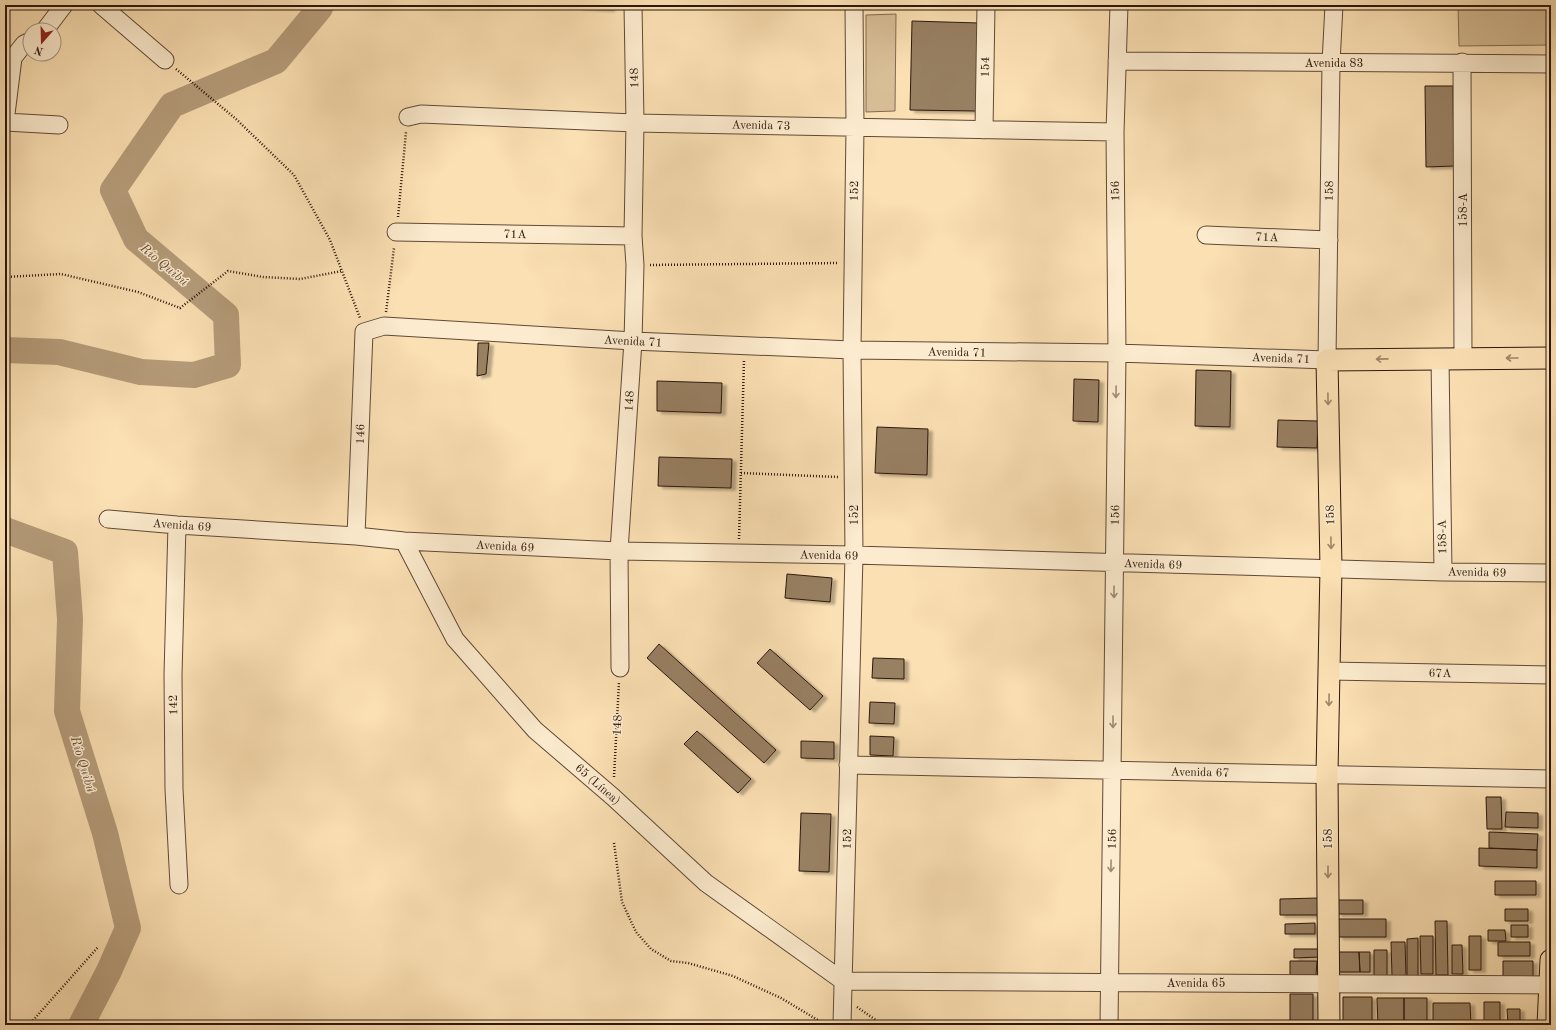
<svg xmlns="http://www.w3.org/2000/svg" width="1556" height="1030" font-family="'Old Standard TT',serif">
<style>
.green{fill:#d8be97;stroke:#826a52}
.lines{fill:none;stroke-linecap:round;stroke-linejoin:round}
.river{stroke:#b59c7a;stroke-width:26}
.building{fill:#988063;stroke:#2c170c;filter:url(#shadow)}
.minor-casing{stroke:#604936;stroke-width:19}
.major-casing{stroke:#2c170c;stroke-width:23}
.path{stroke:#2c170c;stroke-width:2.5;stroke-dasharray:1 2;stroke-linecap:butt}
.minor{stroke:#fcebce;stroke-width:17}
.major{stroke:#fbe0b3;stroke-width:21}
.oneway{stroke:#9e8668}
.oneway2{stroke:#9e8c77}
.labels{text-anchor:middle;stroke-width:3;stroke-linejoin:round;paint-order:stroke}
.street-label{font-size:12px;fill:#2c170c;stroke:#fcebce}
.water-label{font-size:13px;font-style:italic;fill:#634c38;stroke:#fcebce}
</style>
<defs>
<filter id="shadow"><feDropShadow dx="4.5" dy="2.5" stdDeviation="1" flood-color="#0004"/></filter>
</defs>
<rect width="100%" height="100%" fill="#fbe0b3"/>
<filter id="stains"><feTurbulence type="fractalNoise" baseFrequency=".005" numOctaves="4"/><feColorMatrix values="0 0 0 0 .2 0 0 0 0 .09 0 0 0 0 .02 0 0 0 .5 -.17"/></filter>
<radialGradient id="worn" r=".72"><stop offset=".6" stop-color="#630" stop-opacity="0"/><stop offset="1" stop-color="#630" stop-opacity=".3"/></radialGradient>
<path class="green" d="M1458 5H1551V45L1459 46Z
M896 14 895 111 866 112V15Z"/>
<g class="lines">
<path class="river" d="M5 350 59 352 141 372 194 375 228 365 226 315 136 239 113 190 172 105 276 61 320 8 321 5
M5 530 65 552 70 619 67 711 105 833 128 928 109 971 81 1025"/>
</g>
<path class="building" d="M578 5H611L610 9 578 7Z
M912 21 979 23 977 111 910 110Z
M1425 86H1453L1454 166 1426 167Z
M478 343H489L486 374 477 376Z
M1196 370 1231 371 1230 427 1195 426Z
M1074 379 1099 380 1098 422 1073 421Z
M657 381 722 383 721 413 657 411Z
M1278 420 1318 421 1317 448 1277 447Z
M877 427 928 429 927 475 875 473Z
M659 457 732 459 731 488 658 486Z
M787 574 832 578 830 602 785 598Z
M659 644 776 750 764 763 647 658Z
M770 649 823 696 810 710 757 663Z
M873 658 904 659V679L872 678Z
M870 702 895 703 894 724 869 723Z
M697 731 751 779 738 793 684 744Z
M870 736 894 737 893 756 870 755Z
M801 741 834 742V759L801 758Z
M1486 797H1501L1502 829H1487Z
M1506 812 1538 813V828L1505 827Z
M801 813 831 814 829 872 799 871Z
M1489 832 1538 834 1537 850 1489 848Z
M1479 848 1537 850V868L1479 866Z
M1495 881H1536V895H1495Z
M1318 898V915H1280V899Z
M1337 900H1363V914H1337Z
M1505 909H1528V921H1505Z
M1338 919H1386V937H1338Z
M1435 921H1447L1448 975H1436Z
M1315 923V934H1285V924Z
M1511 925H1528V937H1511Z
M1488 930H1505L1506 941H1488Z
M1420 936H1433V974H1421Z
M1469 936H1481V970H1469Z
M1418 938V976H1407V939Z
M1391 942H1405L1406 976H1392Z
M1498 942H1530V956H1498Z
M1452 945H1462L1463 974H1452Z
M1294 949H1319V957L1294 958Z
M1374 950H1387V976H1374Z
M1335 952H1359L1360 972H1335Z
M1359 952H1370V972H1360Z
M1290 961H1317L1316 975H1290Z
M1503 961H1533V977H1503Z
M1290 994H1313V1021H1290Z
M1343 997H1372V1021H1343Z
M1377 998H1404V1025H1378Z
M1404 998H1427V1025H1404Z
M1484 1002H1500V1025H1484Z
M1433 1003H1470L1471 1024H1433Z
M1507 1009H1520V1025H1508Z
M1343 1021H1372V1025H1343Z"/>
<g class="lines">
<g class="minor-casing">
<path id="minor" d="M101 5 165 60
M45 30 64 5
M1117 61 1551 64
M1462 62 1463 358
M408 117 421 114 635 123 1115 132
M5 122 13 58 24 44 30 41
M5 122 59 125
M984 130 986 5
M396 232 633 236
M1206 235 1329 240
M1440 358 1443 572
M108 519 177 525 356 536 404 541 619 551 854 555 1443 572 1551 573
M177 525 173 675 174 789 179 885
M356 536 364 332 384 326 633 341 852 350 1117 353 1327 360 1331 63 1334 5
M404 541 455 639 535 730 613 797 706 883 843 981 1549 985
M620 668 619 551 633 341 635 265 633 236 635 123 633 5
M1329 671 1551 675
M848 765 1551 779
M842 1025 854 555 852 350 855 127 854 5
M1109 1025 1117 353 1115 132 1119 5"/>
</g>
<g class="major-casing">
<path id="major" d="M1329 1025 1327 774 1331 568 1327 360 1551 358
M1548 1025 1551 960"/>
</g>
<path class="path" d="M176 69 236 119 294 175 330 240 360 318
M398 217 406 132
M650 265 839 263
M5 277 61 274 138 292 180 308 228 271 263 277 300 279 342 271
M386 312 394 248
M741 473 838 477
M739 539 744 360
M614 777 619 682
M614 843 622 902 636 932 651 949 671 961 688 963 733 976 781 998 826 1025
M857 1007 883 1025
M29 1025 98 947"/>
<use href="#minor" class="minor"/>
<use href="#major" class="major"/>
</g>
<defs><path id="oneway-shaft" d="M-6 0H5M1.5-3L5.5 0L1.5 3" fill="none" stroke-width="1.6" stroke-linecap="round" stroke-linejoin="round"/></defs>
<g class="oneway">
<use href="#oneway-shaft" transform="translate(1512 358) rotate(-180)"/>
<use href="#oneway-shaft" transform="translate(1382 359) rotate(179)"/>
<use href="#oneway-shaft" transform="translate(1328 399) rotate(89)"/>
<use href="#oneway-shaft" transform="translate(1331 543) rotate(89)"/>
<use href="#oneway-shaft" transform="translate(1329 700) rotate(91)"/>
<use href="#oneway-shaft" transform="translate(1328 872) rotate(90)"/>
</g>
<g class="oneway2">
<use href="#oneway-shaft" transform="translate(1116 392) rotate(91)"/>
<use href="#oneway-shaft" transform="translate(1114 592) rotate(90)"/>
<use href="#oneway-shaft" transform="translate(1113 722) rotate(90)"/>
<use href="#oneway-shaft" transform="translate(1111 866) rotate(91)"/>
</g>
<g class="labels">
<g class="street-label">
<text x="1334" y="67">Avenida 83</text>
<text transform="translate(985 67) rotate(-89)" y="4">154</text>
<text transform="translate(634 78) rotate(-91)" y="4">148</text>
<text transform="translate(761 125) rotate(1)" y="4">Avenida 73</text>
<text transform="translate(854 191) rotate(-89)" y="4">152</text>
<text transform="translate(1115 191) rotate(-91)" y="4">156</text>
<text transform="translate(1329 191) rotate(-89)" y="4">158</text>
<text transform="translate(1463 210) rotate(-90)" y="4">158-A</text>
<text transform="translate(515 234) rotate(1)" y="4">71A</text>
<text transform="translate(1267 237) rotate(2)" y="4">71A</text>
<text transform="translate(633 341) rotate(3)" y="4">Avenida 71</text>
<text transform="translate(957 352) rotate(1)" y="4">Avenida 71</text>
<text transform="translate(1281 358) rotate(2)" y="4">Avenida 71</text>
<text transform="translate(629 401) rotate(-86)" y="4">148</text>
<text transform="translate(360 434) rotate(-88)" y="4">146</text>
<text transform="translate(854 515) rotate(-90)" y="4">152</text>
<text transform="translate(1115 515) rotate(-89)" y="4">156</text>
<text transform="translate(1330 515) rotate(-91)" y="4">158</text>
<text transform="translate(182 525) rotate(4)" y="4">Avenida 69</text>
<text transform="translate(1442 537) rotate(-91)" y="4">158-A</text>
<text transform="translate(505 546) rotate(3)" y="4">Avenida 69</text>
<text transform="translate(829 555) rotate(1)" y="4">Avenida 69</text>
<text transform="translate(1153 564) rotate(2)" y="4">Avenida 69</text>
<text transform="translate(1477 572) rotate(1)" y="4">Avenida 69</text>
<text transform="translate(1440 673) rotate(1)" y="4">67A</text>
<text transform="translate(173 705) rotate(-91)" y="4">142</text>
<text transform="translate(617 725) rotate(-87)" y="4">148</text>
<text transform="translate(1200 772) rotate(1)" y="4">Avenida 67</text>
<text transform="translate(598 784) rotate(41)" y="4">65 (Línea)</text>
<text transform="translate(847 839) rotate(-89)" y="4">152</text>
<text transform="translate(1112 839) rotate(-89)" y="4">156</text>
<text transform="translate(1328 839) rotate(-90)" y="4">158</text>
<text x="1196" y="987">Avenida 65</text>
</g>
<g class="water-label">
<text transform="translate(165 264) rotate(40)" y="5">Río Quibú</text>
<text transform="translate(84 764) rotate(73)" y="5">Río Quibú</text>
</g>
</g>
<rect width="1556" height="1030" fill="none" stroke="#fbe0b3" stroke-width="20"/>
<rect x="6" y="6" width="1544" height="1018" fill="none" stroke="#2c170c" stroke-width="2"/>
<rect x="10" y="10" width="1536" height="1010" fill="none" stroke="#2c170c"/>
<g transform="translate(42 42) rotate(200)"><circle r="19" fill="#fcebce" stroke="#a99680"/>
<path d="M0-3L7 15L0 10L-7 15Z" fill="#8f2418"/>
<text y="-6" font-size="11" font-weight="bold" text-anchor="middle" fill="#2c170c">N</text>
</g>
<rect width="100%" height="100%" filter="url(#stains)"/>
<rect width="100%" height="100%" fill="url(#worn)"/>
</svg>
